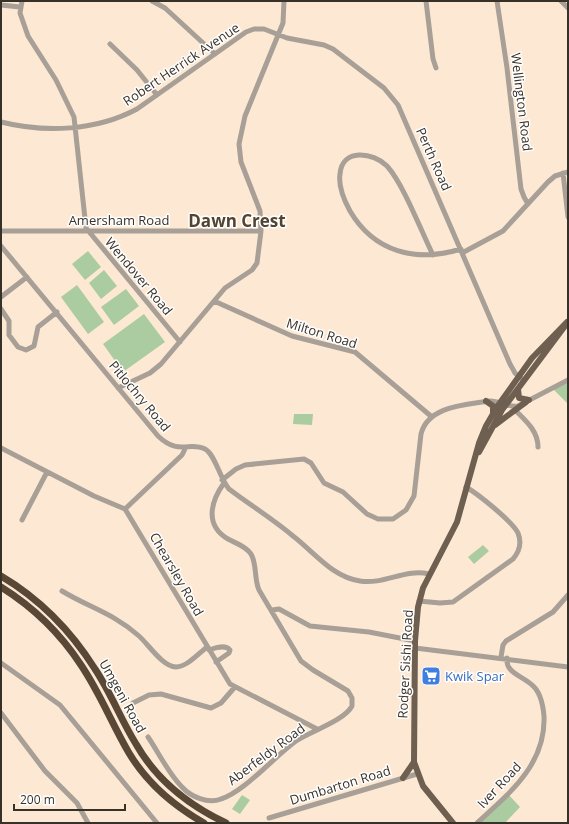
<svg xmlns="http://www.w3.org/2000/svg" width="569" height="824" font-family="'Open Sans',sans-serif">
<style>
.green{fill:#aacca0}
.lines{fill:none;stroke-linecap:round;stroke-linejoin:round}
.minor{stroke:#a89f96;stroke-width:5}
.major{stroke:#6e5f50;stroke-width:6}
.highway{stroke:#5a4837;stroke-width:7}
.labels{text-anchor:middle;stroke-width:3;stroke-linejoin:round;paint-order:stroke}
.street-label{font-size:13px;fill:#383128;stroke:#fff}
.shop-label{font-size:13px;fill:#366cbe;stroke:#fff;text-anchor:start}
.district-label{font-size:17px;font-weight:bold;fill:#534331;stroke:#fff}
</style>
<rect width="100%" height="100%" fill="#fde9d3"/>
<path class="green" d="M88 251 101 267 85 280 72 264Z
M104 270 117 286 101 299 89 283Z
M77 285 104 322 88 334 61 297Z
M126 289 139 306 114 325 101 307Z
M144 314 165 342 123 372 103 344Z
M568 380V404L552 388Z
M294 414H313L312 425 293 424Z
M483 545 489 551 474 564 468 557Z
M508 794 520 807 505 823H478Z
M242 795 250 800 240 814 232 809Z"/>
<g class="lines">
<path class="minor" d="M22 1 20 13 28 36 56 80 74 117 86 228 180 342
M152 1 165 8 215 54
M426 1 433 59 436 68
M497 1 507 68 521 189 524 197 528 204
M561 1 568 8
M1 5 20 7
M110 44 137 70 157 95
M1 122C45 133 96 131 137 109L246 32 254 29H264L287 38 324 45 333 49 384 88 398 105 510 364 515 373 521 378
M563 173 568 217
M1 231H261
M1 246 158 436C179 456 189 441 205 449 215 454 220 479 229 489 250 505 273 519 293 536 314 552 332 577 360 581 384 585 406 568 429 574
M462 253 503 231 548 182 555 176 568 172
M433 255C421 231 404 185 387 166 373 152 342 148 340 174 338 187 344 200 350 211 374 252 416 263 461 249
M1 297 27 277
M214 301 292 336 355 352 432 417
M1 309 9 321V335L18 347 26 350 34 346 38 327 57 312
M118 388 150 373 161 364 225 288 252 270 257 263 261 231 260 211 241 162 239 144 245 116 283 23 284 1
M516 411C526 421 538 431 538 447
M1 448 94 496 125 509 230 684 317 729
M222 480 236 469 245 465 304 459 311 463 324 483 343 492 367 514 378 519H393L406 510 414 496 421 434C428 406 465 405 489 401 499 400 507 408 518 406L568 380
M125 509 182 455 185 449
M22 520 47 472
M62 591C90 608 113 613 139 636 149 645 162 666 176 667 187 667 199 653 207 647
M419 601 440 603 453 602 513 559C519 552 522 543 518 533 513 522 478 494 466 487
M272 610 279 609 310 626 369 632 415 641
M415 648 568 667
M209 650C215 648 225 644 230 650L229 653 216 662
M501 657 503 645 506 641 553 612 568 595
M1 663 60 705 157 823
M133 703 149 695 161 694 211 708 221 703 234 688
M1 713 45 771 77 803 88 823
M148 737C159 753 168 773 182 787 191 797 208 804 221 799 244 792 275 756 296 741 311 731 344 721 352 706V698L348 691 313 670 301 661 259 590C254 579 257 564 251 554 246 546 235 543 228 539 204 525 211 501 224 483
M269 818 417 774
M477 823C510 793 546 764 544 716 543 705 541 692 532 685 523 676 505 673 507 658"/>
<path class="major" d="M518 389 519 398 529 400
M486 401 493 406V413
M495 425 526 402
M479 452 502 410 565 326
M403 778 414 762
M453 823 423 786 414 762 415 641 418 607 423 588 457 522 479 443 486 426 497 407 532 358 567 322"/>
<path class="highway" d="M1 576C40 599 71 631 95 669 111 693 121 720 136 744 157 781 188 805 226 823
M1 587C33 607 60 633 81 665 100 693 112 724 129 753 147 783 174 806 204 823"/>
</g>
<defs>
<g id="supermarket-square" transform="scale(1)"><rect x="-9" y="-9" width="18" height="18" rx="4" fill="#3f7fe0" stroke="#fff"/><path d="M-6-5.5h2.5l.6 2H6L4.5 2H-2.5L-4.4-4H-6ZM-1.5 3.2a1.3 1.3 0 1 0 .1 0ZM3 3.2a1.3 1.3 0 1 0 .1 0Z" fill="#fff"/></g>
</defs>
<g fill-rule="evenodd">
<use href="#supermarket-square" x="431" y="676"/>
</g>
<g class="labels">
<g class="street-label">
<text transform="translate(181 64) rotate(-34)" y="5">Robert Herrick Avenue</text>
<text transform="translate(522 102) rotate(83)" y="5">Wellington Road</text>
<text transform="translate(434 159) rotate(66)" y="5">Perth Road</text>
<text x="119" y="225">Amersham Road</text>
<text transform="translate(139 276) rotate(50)" y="5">Wendover Road</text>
<text transform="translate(322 333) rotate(17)" y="5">Milton Road</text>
<text transform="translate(140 396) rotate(50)" y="5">Pitlochry Road</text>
<text transform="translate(177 574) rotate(60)" y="5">Chearsley Road</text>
<text transform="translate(405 664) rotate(-87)" y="5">Rodger Sishi Road</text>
<text transform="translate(123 696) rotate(61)" y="5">Umgeni Road</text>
<text transform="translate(266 754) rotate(-37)" y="5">Aberfeldy Road</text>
<text transform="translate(340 785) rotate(-17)" y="5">Dumbarton Road</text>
<text transform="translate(499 785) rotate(-47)" y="5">Iver Road</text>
</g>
<g class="shop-label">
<text x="445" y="681">Kwik Spar</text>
</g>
<g class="district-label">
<text x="237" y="227">Dawn Crest</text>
</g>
</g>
<rect width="569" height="824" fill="none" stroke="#383128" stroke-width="4"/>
<path d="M14 804v6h111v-6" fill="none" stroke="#383128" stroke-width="2"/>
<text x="20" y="804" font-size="12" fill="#383128" stroke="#ffffff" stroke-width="3" paint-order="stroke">200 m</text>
</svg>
